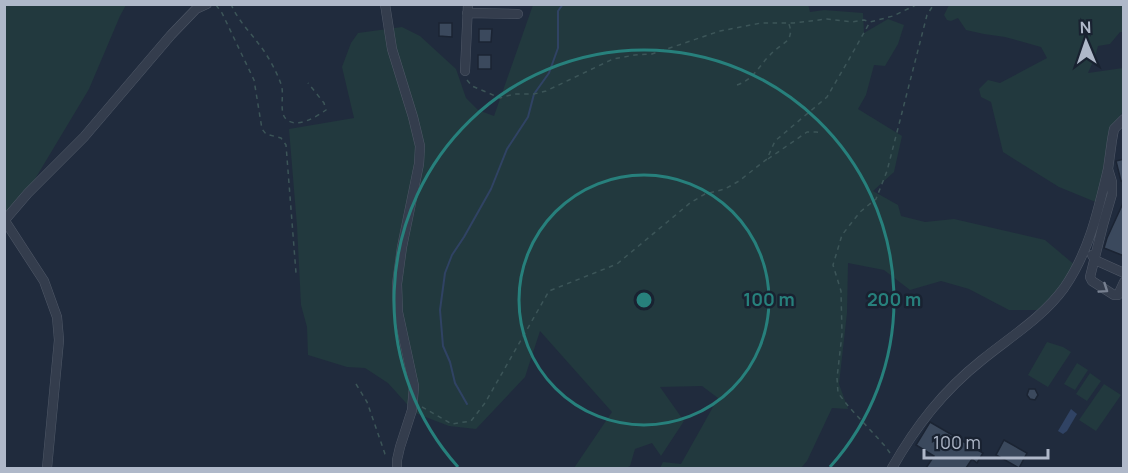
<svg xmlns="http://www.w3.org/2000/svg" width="1128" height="473" font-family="Manrope,sans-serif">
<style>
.green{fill:#22393e}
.water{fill:#304364}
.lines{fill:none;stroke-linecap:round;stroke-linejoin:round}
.stream{stroke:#304364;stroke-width:2}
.building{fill:#3b495d;stroke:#1b2433;stroke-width:1.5}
.minor-casing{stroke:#4f5867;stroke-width:10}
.path{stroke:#3c5558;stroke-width:1.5;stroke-dasharray:4.5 4.5;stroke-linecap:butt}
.minor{stroke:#343d4d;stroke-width:9}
.oneway{stroke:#788191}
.ring{fill:none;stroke:#27807c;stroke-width:3}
.centre{fill:#27807c;stroke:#192231;stroke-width:3}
.ring-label{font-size:18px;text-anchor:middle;font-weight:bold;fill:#27807c;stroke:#192231;stroke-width:5;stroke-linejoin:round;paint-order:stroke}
</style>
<rect width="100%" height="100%" fill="#202b3d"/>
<path class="green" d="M808 4 810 12 824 10 863 13 864 33 888 19 904 25 898 44 885 66 874 65 866 95 858 109 902 136 894 172 873 191 898 205 901 216 925 222 954 219 1045 240 1076 266 1058 293 1038 310H1009L969 289 941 281 910 290 884 270 848 263 847 313 839 384 848 409 832 408 807 461 801 468H660L663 462 681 464 718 398 702 386 660 387 684 421 661 456 652 443 635 449 630 466 626 468H574L612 412 540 331 525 377 476 429 449 426 415 413 388 383 365 368 347 367 308 355 307 327 301 305 297 226 289 129 354 118 342 67 351 43 358 33 402 27 420 36 456 69 466 98 478 110 494 116 533 5Z
M5 5H126L120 16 89 89 23 199 5 214Z
M949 5H1123V32H1120L1110 44 1098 46 1095 57 1088 73 1123 68V112L1109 130 1098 203 1059 187 1003 152 991 102 981 97 979 89 988 80 1000 83 1047 58 1041 47 1005 37 984 34 966 30 958 18 951 21 947 20 944 15Z
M1047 342 1063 347 1071 352 1048 387 1028 375Z
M1077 363 1088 370 1075 390 1064 384Z
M1090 373 1101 381 1087 401 1076 394Z
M1104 384 1121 395 1096 431 1079 420Z"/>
<path class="water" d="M1071 409 1077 414 1067 431 1063 434 1058 431Z"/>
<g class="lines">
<path class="stream" d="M467 404 455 383 450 362 443 346 440 310 445 273 452 255 464 237 491 189 507 149 528 117 534 94 549 73 558 48V11L563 4"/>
</g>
<path class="building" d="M439 23H452V37L439 36Z
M479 29H492L491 42H479Z
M478 55H491V69H478Z
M1124 159V181H1121L1116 161Z
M1124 201V256L1104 248 1107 238Z
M1029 389H1035L1038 395 1035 400 1030 399 1027 395Z
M930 422 983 453 977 463 972 459 966 468H926L934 456 916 445Z
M1004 440 1027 453 1019 468 996 455Z"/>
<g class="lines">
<g class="minor-casing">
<path id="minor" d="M385 4 392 49 413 117 420 146 419 164 402 247 397 284 398 312 414 386 412 410 400 447 397 460V468
M467 13 518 14
M465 71 468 4
M1124 119 1114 129 1112 140 1108 169 1112 182V194L1103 225 1090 277 1092 281 1114 295H1118L1124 282
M4 221 28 193 84 137 171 35 196 9 207 4
M5 221 44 281 57 317 59 340 47 468
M1092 255 1095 260 1124 273
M892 468C916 426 943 391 982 360 1010 337 1042 318 1064 288 1089 252 1098 211 1108 169"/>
</g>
<path class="path" d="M231 4C237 19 249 31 258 43 267 54 276 70 281 84 285 94 278 113 287 120 298 128 316 117 326 110L324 103 308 83
M216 5 222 13 254 80 262 129 266 134 281 138 286 145 296 273
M467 80 472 86 500 98 514 94H534L546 91 613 59 635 55 652 54 720 31 761 23H794L827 19 852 22 864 20 870 22 893 16 918 4
M737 85C754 79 758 67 770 55 775 49 783 45 789 39L791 31 789 24
M768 159 807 132H816L822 133
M356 384 367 402 385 454 388 456
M422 407 452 424 471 421 485 403 549 291 617 264 690 203 705 194 725 189 739 181 767 159 775 141 827 97 848 61 870 22
M890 453 885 446 849 407 838 393 837 378 842 334 841 291 833 265 842 235 860 212 876 199 887 171 927 15 934 4"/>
<use href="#minor" class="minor"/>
</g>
<defs><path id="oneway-chevron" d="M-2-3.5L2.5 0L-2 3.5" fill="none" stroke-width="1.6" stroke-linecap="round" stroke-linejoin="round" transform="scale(1.5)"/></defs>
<use class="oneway" href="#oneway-chevron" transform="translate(1104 289) rotate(34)"/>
<g class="ring">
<circle cx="644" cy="300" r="125"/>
<path d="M458 467A250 250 0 1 1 830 467"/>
</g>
<circle cx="644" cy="300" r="9" class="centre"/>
<g class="ring-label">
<text x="769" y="306">100 m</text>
<text x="894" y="306">200 m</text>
</g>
<rect width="1128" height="473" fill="none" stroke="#afb8c9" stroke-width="12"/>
<g transform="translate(1086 42) rotate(358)" stroke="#192231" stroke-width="4.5" paint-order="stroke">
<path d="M0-4.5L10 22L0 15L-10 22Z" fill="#afb8c9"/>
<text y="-9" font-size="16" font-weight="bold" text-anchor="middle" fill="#afb8c9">N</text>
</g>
<path d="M924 449v9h124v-9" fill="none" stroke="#afb8c9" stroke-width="3"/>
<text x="933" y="449" font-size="18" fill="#afb8c9" stroke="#192231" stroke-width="4.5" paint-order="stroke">100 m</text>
</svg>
